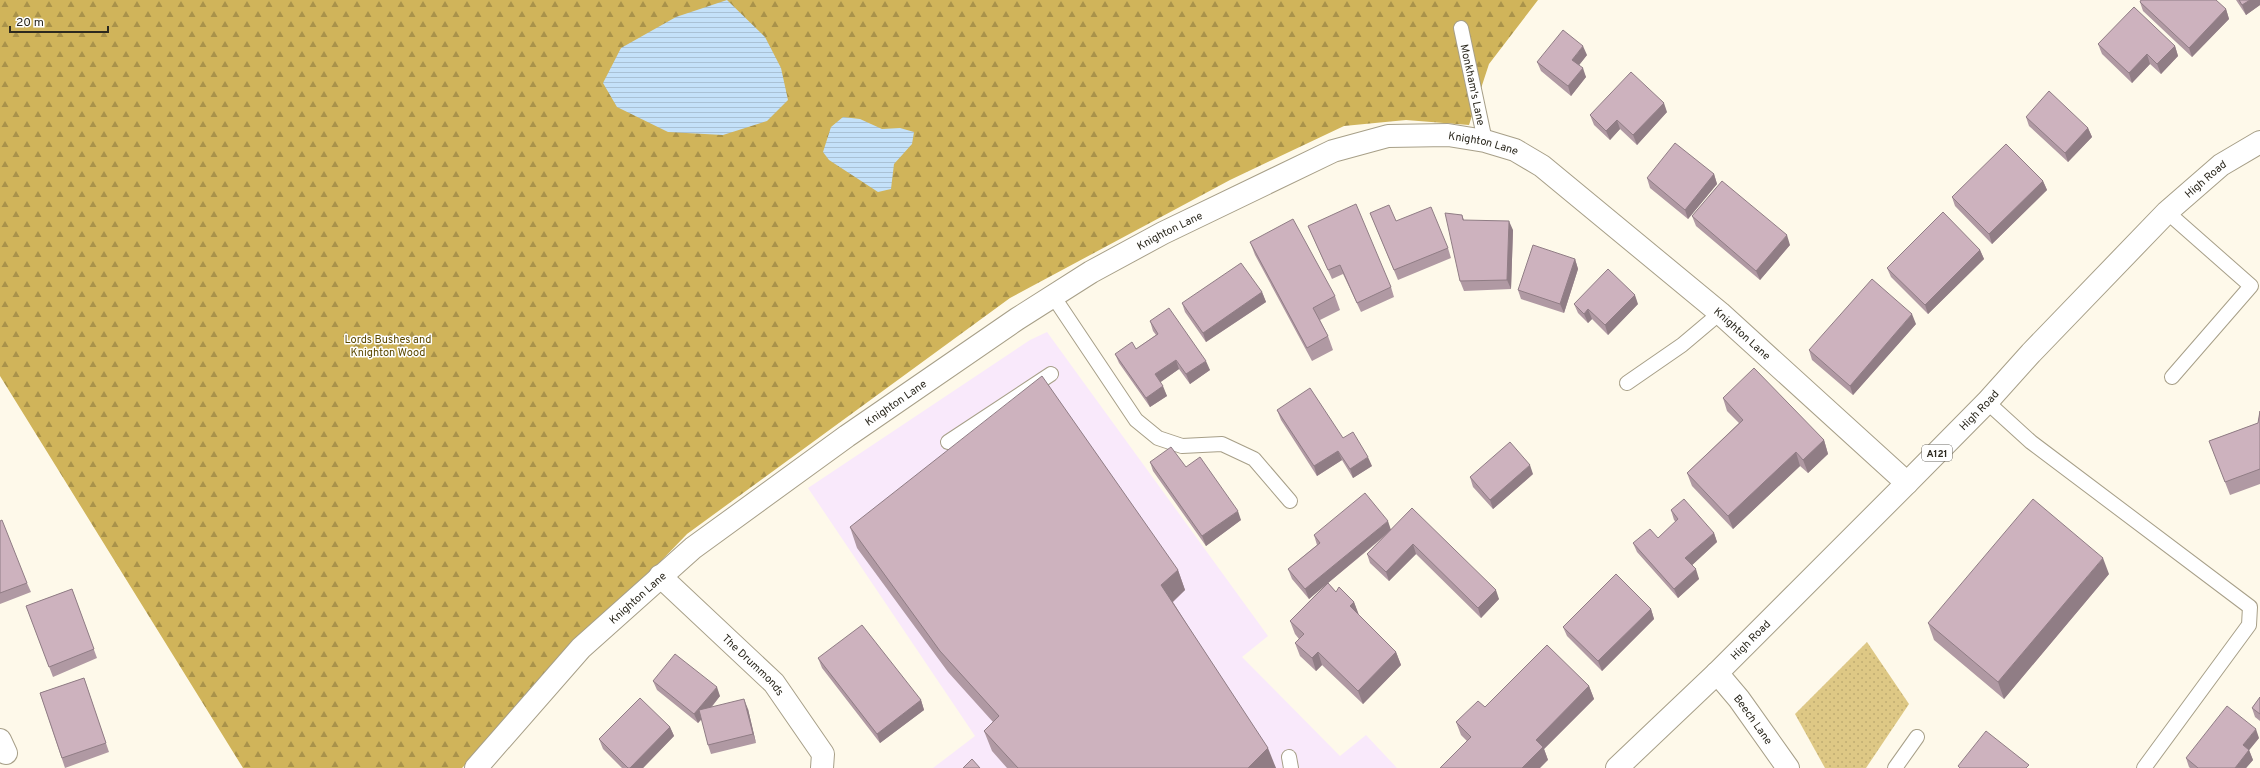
<svg xmlns="http://www.w3.org/2000/svg" width="2260" height="768" font-family="Overpass,sans-serif">
<style>
.medical{fill:#f9e9fb}
.grass{fill:url(#grass-dots)}
.forest{fill:url(#forest-firs)}
.water{fill:url(#water-rules)}
.lines{fill:none;stroke-linecap:round;stroke-linejoin:round}
.lane-casing{stroke:#a79f88;stroke-width:16}
.street-casing{stroke:#a79f88;stroke-width:24}
.primary-casing{stroke:#a79f88;stroke-width:24}
.lane{stroke:#fff;stroke-width:14}
.street{stroke:#fff;stroke-width:22}
.primary{stroke:#fff;stroke-width:22}
.wall{fill:#b099a3}
.shaded-wall{fill:#907d85}
.building{fill:#cdb2be;stroke:#907d85}
.labels{text-anchor:middle;stroke-width:3;stroke-linejoin:round;paint-order:stroke}
.shield{fill:#fff;stroke:#6b6962;stroke-width:1}
.shield-label{font-size:10px;font-weight:bold;fill:#2c291f}
.street-label{font-size:11px;fill:#2c291f;stroke:#fff}
.park-label{font-size:11px;fill:#5c4900;stroke:#fff}
</style>
<defs>
<pattern id="grass-dots" width="8" height="8" patternUnits="userSpaceOnUse"><rect width="8" height="8" fill="#dec885"/><path d="M2 2h.1M6 6h.1" fill="none" stroke="#bfac72" stroke-width="1.8" stroke-linecap="round"/></pattern>
<pattern id="forest-firs" width="22" height="20" patternUnits="userSpaceOnUse"><rect width="22" height="20" fill="#d0b45a"/><path d="M5 1l3.5 6h-7zM16 11l3.5 6h-7z" fill="#a9924a"/></pattern>
<pattern id="water-rules" width="6" height="5" patternUnits="userSpaceOnUse"><rect width="6" height="5" fill="#c4e1f9"/><path d="M0 2.5h6" fill="none" stroke="#a9c1d5"/></pattern>
</defs>
<rect width="100%" height="100%" fill="#fef9ea"/>
<path class="medical" d="M1047 332 1268 636 1242 657 1340 756 1366 735 1397 768H933L975 736 808 488 1030 340Z"/>
<path class="grass" d="M1867 642 1909 704 1866 768H1825L1795 714Z"/>
<path class="forest" d="M0 0H1538L1489 64 1469 125 1406 120 1344 126 1230 180 1010 298 687 534 462 768H243L0 376Z"/>
<path class="water" d="M727 0 765 37 781 68 788 100 767 121 723 135 668 132 617 107 603 83 621 48 676 17Z
M843 117 860 119 882 129 900 128 914 132 912 144 894 164 891 189 878 192 829 160 823 152 831 127Z"/>
<g class="lines">
<g class="lane-casing">
<g id="lane">
<path id="s1" d="M1461 28 1485 141"/>
<path d="M2167 212 2251 286 2172 377"/>
<path d="M1053 296 1136 420 1158 438 1182 446 1222 444 1254 459 1290 501"/>
<path d="M1627 383 1682 345 1720 313"/>
<path d="M1987 402 2031 442 2250 607 2249 625 2144 768"/>
<path d="M948 442 1051 374"/>
<path d="M1289 757 1291 768"/>
<path d="M1895 768 1917 737"/>
</g>
</g>
<g class="street-casing">
<g id="street">
<path id="s2" d="M660 576 774 683 823 754 822 768"/>
<path id="s3" d="M1717 673 1739 699 1788 768"/>
<path d="M0 740 6 753"/>
<path id="s4" d="M476 768 581 648 693 548 847 436 1017 319 1091 272 1163 233 1333 151 1388 136 1448 135 1485 141 1515 150 1542 166 1720 313 1907 483"/>
</g>
</g>
<g class="primary-casing">
<g id="primary">
<path id="s5" d="M1617 768 1717 673 1907 483 1987 402 2031 353 2167 212 2221 165 2260 142"/>
</g>
</g>
<use href="#lane" class="lane"/>
<use href="#street" class="street"/>
<use href="#primary" class="primary"/>
</g>
<path class="wall" d="M2236 0H2260V5L2246 15Z
M2140 2 2226 9 2229 19 2192 57 2143 11Z
M2098 44 2175 46 2178 56 2161 74 2150 64 2132 83 2102 54Z
M1587 55 1579 65 1586 77 1571 96 1541 71 1537 62Z
M1667 112 1637 145 1620 129 1610 140 1594 125 1590 115Z
M2026 117 2088 128 2092 137 2068 162 2029 126Z
M1714 174 1717 184 1688 219 1650 188 1647 178Z
M2043 181 2047 190 1992 244 1955 206 1952 197Z
M1370 213 1396 221 1448 248 1451 258 1398 280Z
M1462 215 1464 220 1513 230 1511 289 1464 291 1460 281Z
M1692 216 1790 245 1760 280 1696 226Z
M1308 226 1391 287 1394 297 1361 312 1343 274 1332 279 1312 235Z
M1250 242 1335 296 1340 310 1320 320 1328 336 1333 350 1312 361 1255 255Z
M1980 250 1984 259 1928 314 1891 277 1887 268Z
M1575 259 1578 269 1564 313 1521 299 1518 290Z
M1262 292 1266 302 1206 342 1185 312 1182 303Z
M1574 304H1638L1608 335 1592 319 1588 323 1578 313Z
M1150 321 1210 370 1190 384 1179 369 1160 382 1167 396 1150 407 1119 363 1115 354 1136 349 1156 335 1153 331Z
M1916 324 1853 395 1812 360 1809 350Z
M1723 398 1824 440 1828 454 1808 473 1800 466 1733 529 1692 486 1687 473 1739 423 1727 411Z
M1277 410 1372 466 1353 478 1342 460 1317 476 1281 420Z
M2260 411V484L2230 495 2209 441 2258 423Z
M1150 462 1241 520 1206 546 1153 471Z
M1533 474 1493 509 1473 487 1470 477Z
M1671 510 1714 533 1717 542 1692 565 1699 579 1678 598 1637 552 1633 543 1658 538 1676 522 1674 520Z
M0 521 27 583 31 592 0 604Z
M850 527 1178 570 1185 590 1173 602 1276 768H1007L992 751 984 731 993 722 948 672 857 548Z
M1391 529 1499 599 1481 618 1416 554 1389 581 1370 563 1367 554 1386 535 1328 583 1336 592 1354 602 1358 614 1396 652 1401 665 1363 704 1322 665 1316 671 1300 656 1295 643 1299 639 1295 634 1290 621 1327 583 1309 599 1292 579 1288 569 1317 545 1314 535Z
M2109 574 2004 699 1934 640 1928 623Z
M72 589 97 658 53 677 26 606Z
M1651 609 1654 619 1602 671 1567 636 1563 627Z
M818 658 921 700 924 710 880 743 822 668Z
M84 678 109 752 65 768 40 693Z
M653 681 720 696 711 708 748 709 756 743 711 754 708 745 702 719 698 723 657 690Z
M1589 686 1594 699 1544 749 1548 760 1467 741 1461 735 1456 722 1485 707Z
M2260 697V721L2255 717 2252 708Z
M670 727 674 736 643 768H622L603 749 599 739Z
M2259 738 2249 750 2253 760 2246 768H2190L2189 767 2186 758Z"/>
<path class="shaded-wall" d="M2250 0H2260V5L2246 15 2242 5Z
M2226 9 2229 19 2192 57 2189 48Z
M1583 46 1587 55 1576 69 1572 60Z
M2175 46 2178 56 2161 74 2157 64Z
M2147 54 2150 64 2132 83 2129 73Z
M1583 68 1586 77 1571 96 1568 86Z
M1664 103 1667 112 1637 145 1633 135Z
M1617 120 1620 129 1610 140 1606 131Z
M2088 128 2092 137 2068 162 2065 153Z
M1714 174 1717 184 1688 219 1685 210Z
M2043 181 2047 190 1992 244 1989 234Z
M1509 221 1513 230 1511 289 1507 280Z
M1787 235 1790 245 1760 280 1756 271Z
M1980 250 1984 259 1928 314 1925 305Z
M1575 259 1578 269 1564 313 1560 304Z
M1262 292 1266 302 1206 342 1203 333Z
M1635 295 1638 304 1608 335 1605 325Z
M1588 309 1592 319 1588 323 1584 314Z
M1912 314 1916 324 1853 395 1850 386Z
M1176 360 1179 369 1158 384 1155 374Z
M1206 361 1210 370 1190 384 1186 374Z
M1163 386 1167 396 1150 407 1146 398Z
M1824 440 1828 454 1808 473 1803 460Z
M1338 451 1342 460 1317 476 1314 466Z
M1796 452 1800 466 1733 529 1728 516Z
M1368 457 1372 466 1353 478 1350 469Z
M1530 465 1533 474 1493 509 1490 500Z
M1238 511 1241 520 1206 546 1202 536Z
M1388 521 1391 530 1309 599 1305 589Z
M1714 533 1717 542 1689 568 1685 558Z
M1413 544 1416 554 1389 581 1386 572Z
M2103 558 2109 574 2004 699 1998 682Z
M1696 569 1699 579 1678 598 1674 589Z
M1178 570 1185 590 1169 605 1161 585Z
M1496 590 1499 599 1481 618 1478 608Z
M1354 602 1359 615 1350 606Z
M1651 609 1654 619 1602 671 1598 661Z
M1318 652 1322 665 1316 671 1312 658Z
M1396 652 1401 665 1363 704 1358 691Z
M1589 686 1594 699 1544 749 1548 760 1540 768H1522L1536 740Z
M717 687 720 696 698 723 694 714Z
M744 699 748 709 756 743 753 734Z
M921 700 924 710 880 743 877 734Z
M670 727 674 736 643 768H630Z
M2256 729 2259 738 2246 754 2243 745Z
M1268 748 1276 768H1248Z
M2249 750 2253 760 2246 768H2235Z"/>
<path class="building" d="M2141 0H2216L2226 9 2189 48 2140 2Z
M2239 0H2250L2242 5Z
M2134 7 2175 46 2157 64 2147 54 2129 73 2098 44Z
M1563 30 1583 46 1572 60 1583 68 1568 86 1537 62Z
M1631 72 1664 103 1633 135 1617 120 1606 131 1590 115Z
M2049 91 2088 128 2065 153 2026 117Z
M1675 143 1714 174 1685 210 1647 178Z
M2006 144 2043 181 1989 234 1952 197Z
M1722 181 1787 235 1756 271 1692 216Z
M1356 204 1391 287 1357 303 1340 265 1328 270 1308 226Z
M1389 205 1396 221 1431 207 1448 248 1394 270 1370 213Z
M1943 212 1980 250 1925 305 1887 268Z
M1445 213 1462 215 1463 220 1509 221 1507 280 1460 281Z
M1293 219 1335 296 1313 308 1328 336 1307 348 1250 242Z
M1533 245 1575 259 1560 304 1518 290Z
M1241 263 1262 292 1203 333 1182 303Z
M1608 269 1635 295 1605 325 1588 309 1584 314 1574 304Z
M1872 279 1912 314 1850 386 1809 350Z
M1169 308 1206 361 1186 374 1176 360 1155 374 1163 386 1146 398 1115 354 1132 342 1136 349 1158 334 1150 321Z
M1754 368 1824 440 1803 460 1796 452 1728 516 1687 473 1743 420 1723 398Z
M1042 376 1178 570 1161 585 1268 748 1248 768H1018L984 731 999 716 940 651 850 527Z
M1310 388 1343 438 1353 432 1368 457 1350 469 1338 451 1314 466 1277 410Z
M2260 411V469L2225 482 2209 441 2258 423Z
M1510 442 1530 465 1490 500 1470 477Z
M1171 447 1186 467 1200 457 1238 511 1202 536 1150 462Z
M1365 493 1388 521 1305 589 1288 569 1320 543 1314 535Z
M1684 499 1714 533 1685 558 1696 569 1674 589 1633 543 1650 529 1658 538 1678 519 1671 510Z
M2033 499 2103 558 1998 682 1928 623Z
M1412 508 1496 590 1478 608 1413 544 1386 572 1367 554Z
M2 520 27 583 0 593V521Z
M1616 574 1651 609 1598 661 1563 627Z
M1328 583 1336 592 1339 587 1354 602 1350 606 1396 652 1358 691 1318 652 1312 658 1295 643 1304 634 1290 621Z
M72 589 94 649 49 667 26 606Z
M862 625 921 700 877 734 818 658Z
M1547 645 1589 686 1536 740 1543 747 1522 768H1440L1471 737 1456 722 1478 701 1485 707Z
M675 654 717 687 694 714 653 681Z
M84 678 106 743 62 758 40 693Z
M2260 697V714L2252 708Z
M640 698 670 727 630 768H628L599 739Z
M744 699 753 734 708 745 699 710Z
M2227 706 2256 729 2243 745 2249 750 2235 768H2198L2186 758Z
M1986 731 2029 765 2026 768H1960L1958 766Z
M972 759 980 768H963Z"/>
<g class="labels">
<rect class="shield" x="1922" y="445" width="30" height="16" rx="3"/>
<g class="shield-label">
<text x="1937" y="457">A121</text>
</g>
<g class="street-label">
<text dy="4" stroke="none"><textPath href="#s1" startOffset="58">Monkham's Lane</textPath></text>
<text dy="4" stroke="none"><textPath href="#s4" startOffset="1218">Knighton Lane</textPath></text>
<text dy="4" stroke="none"><textPath href="#s5" startOffset="833">High Road</textPath></text>
<text dy="4" stroke="none"><textPath href="#s4" startOffset="883">Knighton Lane</textPath></text>
<text dy="4" stroke="none"><textPath href="#s4" startOffset="1543">Knighton Lane</textPath></text>
<text dy="4" stroke="none"><textPath href="#s4" startOffset="559">Knighton Lane</textPath></text>
<text dy="4" stroke="none"><textPath href="#s5" startOffset="509">High Road</textPath></text>
<text dy="4" stroke="none"><textPath href="#s4" startOffset="235">Knighton Lane</textPath></text>
<text dy="4" stroke="none"><textPath href="#s5" startOffset="185">High Road</textPath></text>
<text dy="4" stroke="none"><textPath href="#s2" startOffset="129">The Drummonds</textPath></text>
<text dy="4" stroke="none"><textPath href="#s3" startOffset="59">Beech Lane</textPath></text>
</g>
<g class="park-label">
<text x="388" y="343">Lords Bushes and<tspan x="388" dy="13">Knighton Wood</tspan></text>
</g>
</g>
<path d="M10 26v6h98v-6" fill="none" stroke="#2c291f" stroke-width="2"/>
<text x="16" y="26" font-size="12" fill="#2c291f" stroke="#ffffff" stroke-width="3" paint-order="stroke">20 m</text>
</svg>
